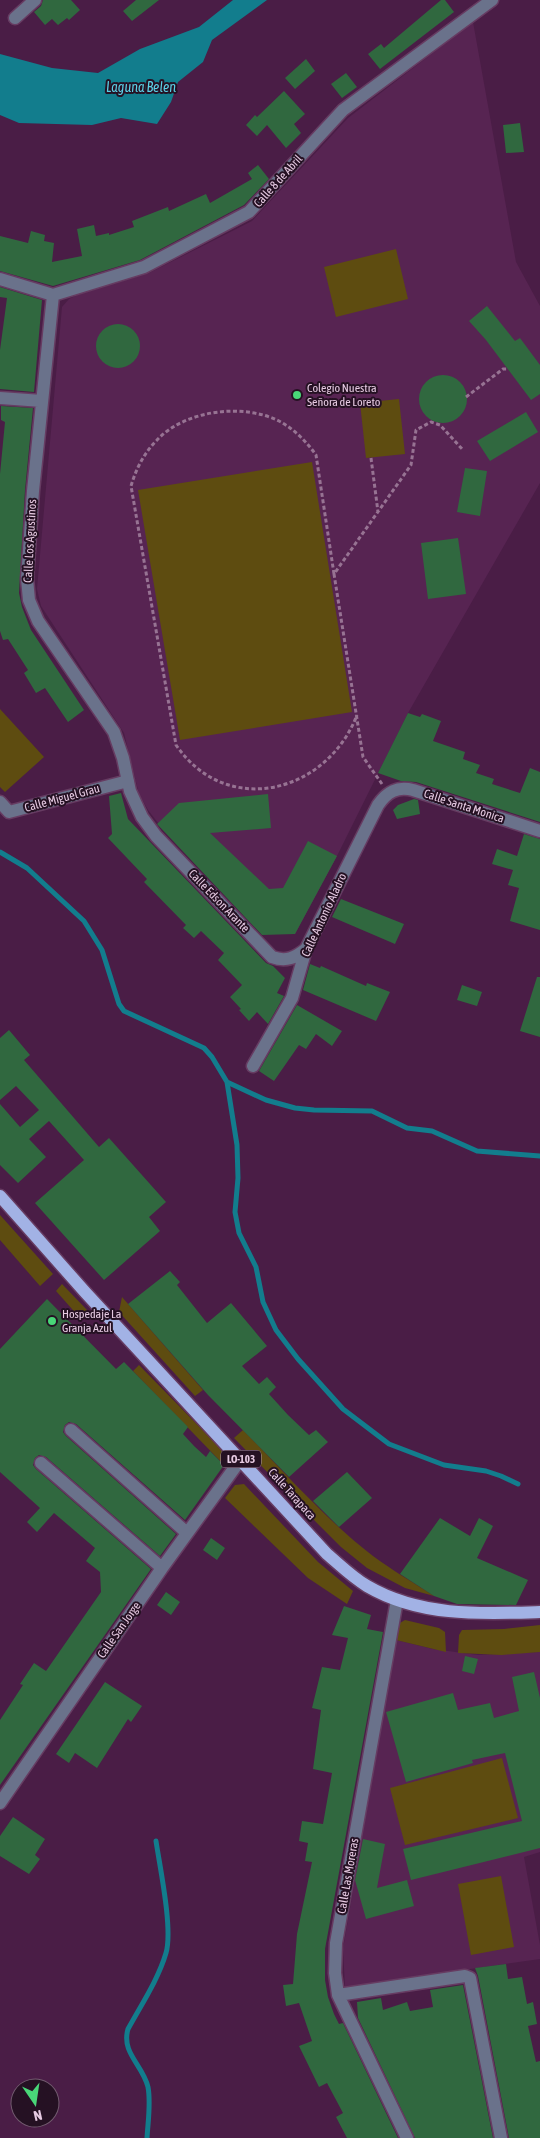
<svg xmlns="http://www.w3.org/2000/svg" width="540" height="2138" font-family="'Asap Condensed',sans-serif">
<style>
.built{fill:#572452}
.green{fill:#5e4c10}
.water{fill:#127d8d}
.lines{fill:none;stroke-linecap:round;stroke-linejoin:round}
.stream{stroke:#127d8d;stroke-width:5}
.building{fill:#30683f}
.minor-casing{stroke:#663c62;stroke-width:15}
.major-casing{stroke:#663c62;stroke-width:15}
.path{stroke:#977393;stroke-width:3;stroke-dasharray:4 2.5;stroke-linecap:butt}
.minor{stroke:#6a728b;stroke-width:12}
.major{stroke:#a2b2e5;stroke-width:12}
.poi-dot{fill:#49d778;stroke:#251123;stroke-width:2}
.labels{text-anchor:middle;stroke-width:4;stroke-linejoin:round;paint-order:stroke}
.shield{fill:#251123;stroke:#ac92a9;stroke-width:1}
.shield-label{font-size:11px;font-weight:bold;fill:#e6cae2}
.street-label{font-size:12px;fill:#e6cae2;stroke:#251123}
.poi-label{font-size:12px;fill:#e6cae2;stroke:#251123;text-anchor:start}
.water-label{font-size:14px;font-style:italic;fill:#5cd1e6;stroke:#251123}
</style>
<rect width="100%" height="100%" fill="#4a1d46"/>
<path class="built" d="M473 22 516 262 540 306V483L408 713 337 856 295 934 158 823 148 810 139 794 124 733 41 606 37 589 62 307 69 299 77 295 149 273 252 221 348 118Z
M396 1640 433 1649 478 1655 540 1652V1852L524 1857 540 1945V1959L345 1987 343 1949Z"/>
<path class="green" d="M396 249 408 299 336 317 324 267Z
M399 399 405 454 366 458 360 403Z
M312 462 352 712 180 740 138 490Z
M0 709 44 757 5 792 0 787Z
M0 1215 53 1274 40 1286 0 1240Z
M62 1284 88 1311 80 1318 56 1291Z
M122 1297 203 1390 195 1396 119 1312Z
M139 1365 226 1454 228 1461 224 1465 133 1371Z
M243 1430C285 1473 325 1519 373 1556 392 1570 414 1583 434 1596L405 1588 367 1568 341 1547 315 1521 234 1438Z
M244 1484 318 1562 353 1591 347 1604 308 1578 225 1498 235 1485Z
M405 1620 439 1628 445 1632 446 1652 396 1640 398 1624Z
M540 1625V1652L502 1655 458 1653 459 1635 462 1630 504 1629Z
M502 1758 518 1818 405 1845 390 1788Z
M501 1876 514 1947 471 1955 458 1884Z"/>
<path class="water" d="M233 0H267L212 40 203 62 178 82 171 102 157 124 121 118 92 125 19 123 0 115V54L52 68 98 73 140 49 199 27Z"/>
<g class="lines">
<path class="stream" d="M0 852 27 868 84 921 102 950 119 1004 124 1011 204 1048 212 1057 227 1082 266 1100 295 1108 314 1110 372 1111 407 1128 432 1131 477 1151 540 1156
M227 1082 237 1145 238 1178 235 1212 239 1233 256 1267 263 1302 276 1330 298 1359 343 1409 389 1444 444 1465 486 1471 501 1476 518 1484
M147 2138C148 2121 151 2103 148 2087 143 2065 121 2053 128 2029 141 2005 158 1980 166 1953 173 1929 160 1868 156 1841"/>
</g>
<path class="building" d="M43 0H71L80 10 69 20 67 18 58 25 52 19 45 25 34 12 41 6Z
M136 0H159L132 21 123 11Z
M441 0H445L454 12 380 69 368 54 381 44 384 48Z
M306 59 315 71 295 89 285 78Z
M346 73 357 87 342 98 331 84Z
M284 91 305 114 294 124 301 133 286 148 267 125 257 136 246 125 255 115 257 117Z
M520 123 524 152 506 153 503 125Z
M258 165 269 179 244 205 140 260 53 286 0 271V236L28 243 31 231 45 235 44 241 54 243 52 262 82 256 77 229 94 225 96 236 109 233V235L134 227 132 221 168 207 169 211 206 194 210 203 252 179 248 173Z
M0 287 42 300 34 392 0 389V350L7 298 0 297Z
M487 306 515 341 520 338 540 365V394L531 400 486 340 469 321Z
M96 346a22 22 0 1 1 44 0a22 22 0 1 1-44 0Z
M419 399a24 24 0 1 1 48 0a24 24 0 1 1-48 0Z
M1 406 33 408 25 490 19 593 22 607 31 630 84 710 68 722 45 688 36 693 24 673 28 670 8 639 3 640 0 631V474L5 422 1 420Z
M526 412 538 432 490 461 477 441Z
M465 468 487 471 480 516 457 512Z
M458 538 466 594 428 599 421 543Z
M408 713 420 717 422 714 441 721 433 741 465 752 463 759 480 765 476 773 494 779 492 784 520 793 530 768 540 772V822L416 782 401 781 378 773Z
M121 793 128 819 266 963 273 966 285 978 277 993 284 996 268 1024 257 1012 249 1021 239 1010 241 1009 230 997 242 985 218 960 224 953 201 931 194 938 183 928 186 925 144 882 147 879 108 838 112 834 109 796Z
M268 794 271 828 210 833 269 889 283 888 308 841 337 856 295 934 262 935 157 824 179 803Z
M414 799 418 800 420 814 397 819 393 810 398 805Z
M524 834 540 839V930L510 921 519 888 508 885 513 870 492 864 497 849 517 856Z
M341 899 404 924 395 944 332 917Z
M310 964 320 968 321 966 366 986 367 983 390 992 376 1021 303 990Z
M537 977H540V1037L520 1031Z
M462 985 482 992 477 1006 457 1000Z
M297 1005 342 1031 332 1046 316 1034 306 1049 299 1045 274 1081 259 1071Z
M9 1030 30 1055 24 1060 99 1147 109 1138 166 1202 149 1217 160 1231 104 1280 35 1203 84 1160 49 1121 29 1139 46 1157 18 1183 0 1165V1104L20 1127 39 1110 16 1086 0 1100V1038Z
M170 1271 180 1282 177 1285 207 1323 231 1303 267 1346 242 1366 259 1384 267 1377 276 1387 269 1394 288 1415 309 1435 316 1430 328 1442 289 1477 208 1395 128 1304Z
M47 1299 116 1369 124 1362 188 1427 183 1434 194 1446 206 1457 210 1451 224 1465 185 1520 76 1424 69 1422 65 1425 63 1432 66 1436 176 1534 160 1556 46 1457 39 1455 35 1458 33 1465 36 1469 151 1569 0 1785V1720L23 1685 20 1684 34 1663 46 1671 101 1592 100 1572 86 1561 95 1548 54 1513 37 1532 27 1522 40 1508 0 1472V1349Z
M347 1472 372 1498 339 1527 313 1501Z
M440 1518 470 1536 479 1518 493 1526 477 1558 528 1580 516 1605 457 1604 434 1596 400 1574Z
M211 1538 225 1548 217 1560 203 1550Z
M166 1592 180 1602 171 1615 157 1605Z
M344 1606 371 1615 367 1629 383 1632 325 1949V1980L328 1997 334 2014 339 2024 343 2023 398 2138H347L336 2117 343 2113 327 2083 319 2087 299 2046 312 2041 299 2003 286 2006 283 1985 293 1984 297 1934 312 1862 305 1861 308 1843 299 1841 302 1821 323 1824 332 1773 313 1769 321 1710 312 1708 322 1667 340 1670 348 1638 332 1635Z
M465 1656 478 1659 474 1674 462 1671Z
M534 1672 540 1698V1848L411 1880 403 1849 522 1821 505 1753 472 1760 473 1763 406 1782 386 1712 453 1693 458 1710 490 1703 494 1718 519 1711 512 1677Z
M105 1682 142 1706 131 1722 128 1719 97 1768 75 1753 69 1763 56 1754Z
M13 1817 45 1839 35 1855 40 1859 29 1874 0 1856V1836Z
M363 1839 385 1844 377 1888 407 1880 414 1906 366 1919 355 1880Z
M506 1964 508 1979 522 1977 527 2004 533 2002 537 2024 528 2026 536 2062 540 2061V2138H509L478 1976 475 1968Z
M463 1985 493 2138H415L358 2018 357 2002 381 1998 383 2010 407 2002 410 2011 433 2007 430 1990Z"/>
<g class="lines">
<g class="minor-casing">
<path id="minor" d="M15 18 35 0
M0 279 53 295 144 267 249 212 343 110 492 0
M53 295 33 491 27 579 29 600 38 621 114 732 123 758 130 791 142 817 156 836 272 957C286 962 295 958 306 949
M0 398 42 401
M0 802 9 812 128 781
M253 1066 292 998 306 949 378 805C387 792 397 786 413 790L540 831
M71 1430 187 1533
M41 1463 162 1568
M397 1600 336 1943 335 1973 338 1995 407 2138
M0 1803 162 1568 241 1459
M338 1995 465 1976 470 1978 501 2138"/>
</g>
<g class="major-casing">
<path id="major" d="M0 1196 85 1292 327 1554C340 1565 352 1577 367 1586 420 1617 481 1614 540 1612"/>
</g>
<path class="path" d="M466 397 503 369H508
M371 458 378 512
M334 574 316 455C306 441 294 429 279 421 243 403 185 410 157 440 144 453 136 469 131 486L176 745C227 819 327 793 357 715
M382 784 363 757 334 574 411 465 416 430 431 422 440 425 463 450"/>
<use href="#minor" class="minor"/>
<use href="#major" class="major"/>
</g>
<g class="poi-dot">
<circle cx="297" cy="395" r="5"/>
<circle cx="52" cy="1321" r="5"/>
</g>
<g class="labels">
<rect class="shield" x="221" y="1450.5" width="40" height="17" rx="4"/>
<g class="shield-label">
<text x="241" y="1463">LO-103</text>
</g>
<g class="street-label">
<text transform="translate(278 181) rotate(-48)" y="4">Calle 8 de Abril</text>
<text transform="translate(30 541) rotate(-87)" y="4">Calle Los Agustinos</text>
<text transform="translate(62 798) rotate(-15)" y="4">Calle Miguel Grau</text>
<text transform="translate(464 806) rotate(18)" y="4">Calle Santa Monica</text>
<text transform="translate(219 901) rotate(46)" y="4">Calle Edson Arante</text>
<text transform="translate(324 915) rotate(-65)" y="4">Calle Antonio Aladro</text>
<text transform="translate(292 1494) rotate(48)" y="4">Calle Tarapaca</text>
<text transform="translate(119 1630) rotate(-55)" y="4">Calle San Jorge</text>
<text transform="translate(348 1876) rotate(-80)" y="4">Calle Las Moreras</text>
</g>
<g class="poi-label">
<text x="307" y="392">Colegio Nuestra<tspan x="307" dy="14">Señora de Loreto</tspan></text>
<text x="62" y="1318">Hospedaje La<tspan x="62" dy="14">Granja Azul</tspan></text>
</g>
<g class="water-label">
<text x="141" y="92">Laguna Belen</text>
</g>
</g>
<g transform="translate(35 2103) rotate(167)"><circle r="24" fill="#251123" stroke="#725b6f"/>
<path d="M0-4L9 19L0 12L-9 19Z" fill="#49d778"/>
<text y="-8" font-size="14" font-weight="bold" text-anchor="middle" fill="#e6cae2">N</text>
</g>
</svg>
